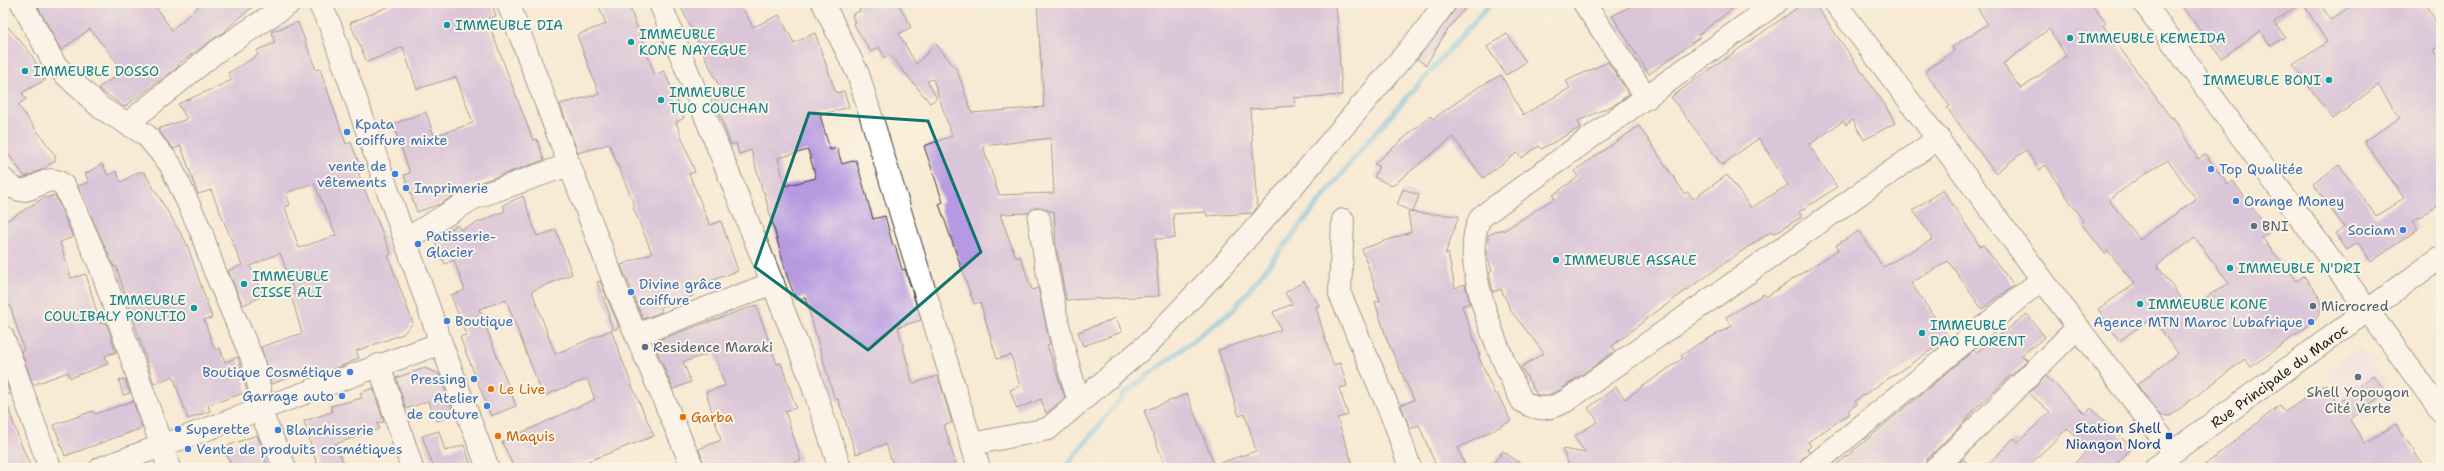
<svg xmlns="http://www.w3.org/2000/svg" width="2444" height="471" font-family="'Shantell Sans',sans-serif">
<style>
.built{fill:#e9d1ed}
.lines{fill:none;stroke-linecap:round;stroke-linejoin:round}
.stream{stroke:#64bce1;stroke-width:5.5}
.building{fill:#b699e1;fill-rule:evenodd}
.minor-casing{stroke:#3d3b37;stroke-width:24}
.minor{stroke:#fff;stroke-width:22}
.marked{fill:none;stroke:#0f766e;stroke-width:3;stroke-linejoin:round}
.culture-dot{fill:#0f9aa8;stroke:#fcf5e5;stroke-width:1.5}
.shop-dot{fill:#3f7fe0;stroke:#fcf5e5;stroke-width:1.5}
.service-dot{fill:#5c6f8a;stroke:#fcf5e5;stroke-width:1.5}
.food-dot{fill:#e8710a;stroke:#fcf5e5;stroke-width:1.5}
.transit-dot{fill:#1a4fb4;stroke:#fcf5e5;stroke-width:1.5}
.labels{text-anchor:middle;stroke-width:4;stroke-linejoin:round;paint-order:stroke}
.culture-label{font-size:14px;fill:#0d838f;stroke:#fcf5e5;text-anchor:start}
.shop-label{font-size:14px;fill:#366cbe;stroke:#fcf5e5;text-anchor:start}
.service-label{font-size:14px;fill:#4e5e75;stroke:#fcf5e5;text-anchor:start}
.street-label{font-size:14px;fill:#1c1c1c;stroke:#fcf5e5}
.food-label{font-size:14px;fill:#c56008;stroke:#fcf5e5;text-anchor:start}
.transit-label{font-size:14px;fill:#164399;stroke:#fcf5e5;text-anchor:end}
</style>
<rect width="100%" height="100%" fill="#fcf5e5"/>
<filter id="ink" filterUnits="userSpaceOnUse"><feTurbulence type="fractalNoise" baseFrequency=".025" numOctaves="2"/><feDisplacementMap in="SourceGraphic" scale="8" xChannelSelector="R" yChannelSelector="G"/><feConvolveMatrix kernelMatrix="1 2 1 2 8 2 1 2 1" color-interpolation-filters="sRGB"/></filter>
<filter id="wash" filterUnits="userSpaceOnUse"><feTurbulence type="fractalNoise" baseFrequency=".012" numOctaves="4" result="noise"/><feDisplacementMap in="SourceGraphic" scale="16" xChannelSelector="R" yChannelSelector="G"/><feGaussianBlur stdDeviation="0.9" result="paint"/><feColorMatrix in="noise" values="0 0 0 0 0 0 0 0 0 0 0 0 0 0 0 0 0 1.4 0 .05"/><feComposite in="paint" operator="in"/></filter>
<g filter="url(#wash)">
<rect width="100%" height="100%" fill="#f8ead3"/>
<path class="built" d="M2359 348 2397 398 2364 424 2325 373Z"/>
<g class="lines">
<path class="stream" d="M1065 468 1125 393 1233 310 1368 141 1491 3"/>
</g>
<g id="blocks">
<path class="building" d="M36 3H153L172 30 202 3H257L222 33 178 64 179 66 173 71 124 107 98 88 124 71 90 29 61 50Z
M397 3H492L496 16 487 19 533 140 537 139 544 160 470 186 440 204 417 212 404 175 410 173 393 124 426 112 434 136 473 123 456 77 417 89 403 47 367 62 350 23Z
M598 3H628L655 75 664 71 684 118 676 122 695 172 689 174 710 225 721 221 738 271 691 288 693 296 661 307V312L643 319 621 265 652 253 633 207 635 206 609 144 578 153 560 104 599 94 577 35 606 24Z
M679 3H740L753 27 779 15 794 43 815 33 836 93 844 91 849 107 820 115 830 150 837 148 842 164 856 160 873 219 885 216 893 246 895 245 902 270 905 269 921 320 898 327 912 381 914 383 938 376 952 423 944 425 957 468H894L886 444 856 454 838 399 835 400 805 297 796 300 787 276 764 192H763L751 150 739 154 736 143 731 145 714 97 723 94ZM808 150 816 178 785 186 778 158Z
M857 3H898L911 27 899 34 916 64 936 44 957 70 972 113 1044 107 1037 3H1336L1342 95 1294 98 1295 106 1250 109 1257 207 1253 213 1207 216 1206 212 1173 214 1175 238 1155 239 1159 296 1066 300 1056 245 1054 212 1038 207 1028 213 1000 214 1016 258 1020 256 1032 290 1038 288 1050 344 1047 345 1065 398 1046 413 1041 399 1017 409 1010 390 1020 386 1011 355 997 359 980 302 974 304 939 204 943 202 924 146 952 136 933 79 927 81 937 98 930 103 890 55 885 58 879 47 871 52 853 23 855 22 852 15 860 11ZM1051 138 1054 193 999 195 983 146Z
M1457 3H1469L1446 32 1426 65 1417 59 1455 10Z
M1637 3H1740L1698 35 1700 37 1649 74 1612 16Z
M1804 3H1814L1885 105 1895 123 1864 140 1853 120 1846 125 1843 121 1809 145 1837 187 1799 212 1802 217 1773 234 1772 231 1739 253 1649 317 1612 346 1615 351 1560 390 1547 395H1537L1521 367 1544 353 1511 311 1501 289 1493 292 1489 273 1492 271 1487 257 1488 235 1502 229 1503 231 1555 198 1553 195 1578 177 1574 171 1639 126 1685 194 1688 192 1693 199 1727 175 1751 208 1788 185 1759 138 1722 165 1671 97Z
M1974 3H2091L2106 23 2103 25 2171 118 2173 117 2198 159 2205 154 2228 185 2233 181 2270 232 2262 238 2297 281 2304 276 2321 300 2322 307 2315 321 2251 367 2245 359 2170 416 2160 415 2137 385 2178 353 2152 318 2119 341 2098 309 2135 284 2108 251 2105 254 2081 223 2083 221 2046 165 2039 170 2026 150 1995 173 1947 108 1950 106 1925 71 1954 51 1952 47 1988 24ZM2049 29 2066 56 2021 89 2003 64ZM2168 160 2196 199 2140 239 2109 200 2140 177ZM2195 238 2229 283 2188 309 2157 265Z
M2179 3H2301L2274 22 2285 37 2271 46 2260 31 2222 58Z
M2303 3H2319L2331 20 2354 3H2424L2441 29V45L2433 50 2441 64V204L2413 221 2418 229 2371 262 2358 243 2347 250 2335 233 2344 227 2313 184 2339 165 2376 216 2404 198 2364 141 2400 118 2378 85 2333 119 2293 65 2327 42Z
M3 21 28 50 46 79 22 93 26 99 18 105 55 155V161L43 169 25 177 3 147Z
M298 22 316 70 320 69 346 144 351 142 361 168 357 169 362 183 391 254 388 256 413 323 403 334 356 351 359 358 337 368 315 373 314 369 271 384 261 347 302 333 291 295 295 294 280 253 250 266 263 296 243 305 228 271 242 265 211 190 198 194 181 146 174 149 158 129 187 119 178 104 232 80 228 73 258 55 257 50 275 43 271 32ZM314 183 336 235 299 248 285 207 290 205 286 193Z
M1507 34 1526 62 1506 75 1487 47Z
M1608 62 1629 94 1616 104 1578 121 1581 127 1541 149 1539 146 1521 158 1517 153 1483 178 1453 137 1392 186 1374 177 1379 166 1374 164 1430 116 1433 119 1477 88 1501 75 1523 115 1570 88 1566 81Z
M102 164 108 175 116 171 121 182 138 172H144L187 244 212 318 204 320 215 350 220 348 225 362 238 357 247 392 208 405 210 411 188 419 173 376 154 384 116 266 114 267 78 186 89 182 85 174Z
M1403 189 1419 195 1413 212 1397 205Z
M1943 190 1980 246 1983 245 2014 286 1982 309 1948 261 1911 283 1949 338 1855 401 1857 404 1848 410 1850 413 1808 442 1811 446 1807 449 1810 452 1802 459 1798 468H1570L1562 449 1586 453 1574 437 1598 421 1588 408 1616 387 1625 399 1683 358 1681 356 1698 344 1732 326 1726 317 1764 294 1766 297 1839 249 1836 245 1859 231 1883 267 1933 239 1913 210Z
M55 195 73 237 60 242 71 278 86 274 100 324 106 322 116 352 105 356 108 364 70 378 68 372 33 385 21 351 24 350 10 305 3 308V223L42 199Z
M523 196 537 236 556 230 572 274 532 291 555 354 611 330 632 386 654 436 570 468H514L502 442 595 399 587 379 543 396 506 300 479 309 516 406 491 416 460 337 466 335 451 295 465 290 454 260 445 264 433 237 458 225 460 230 505 211 503 205Z
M1408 212 1459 216 1445 254 1448 253 1455 288 1465 284 1470 303 1462 306 1480 355H1478L1495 395 1497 393 1511 421 1458 448 1466 468H1437L1419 425 1410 429 1401 405 1414 400 1387 340 1375 302 1380 301 1362 249 1411 232Z
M600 281 619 327 613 330 608 316 610 315 597 282Z
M1304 281 1319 305 1316 307 1333 365 1340 363 1347 386 1339 388 1348 415 1337 418 1354 468H1214L1213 465 1256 451 1245 414 1239 416 1218 350 1281 330 1273 312 1292 304 1285 293Z
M756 305 777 364 781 363 796 408 785 411 801 460 781 468H705L699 449 721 440 706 392 725 386 714 352 683 362 691 382 673 389 653 342Z
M2027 314 2045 337 2022 355 2027 360 1977 407 1965 421 1927 459 1924 468H1833L1974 350 1976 353Z
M1116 318 1122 332 1083 346 1078 332Z
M425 368 439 374 454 414 437 421 428 401 406 409 396 378Z
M3 374 10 394 3 396Z
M2373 375 2386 392 2350 420 2365 444 2396 424 2425 468H2201L2280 405 2285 412 2326 384 2338 403Z
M2046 376 2085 414 2091 408 2132 448 2112 468H2070L2089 448 2068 428 2026 468H1985L2014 438 2018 442 2050 412 2029 393Z
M125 379 130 393 123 395 119 380Z
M373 388 384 422 377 423 379 429 335 444 346 468H318L304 421 332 412 331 406 362 398 360 393Z
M1187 394 1214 464 1204 468H1166L1144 411Z
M5 398 19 439 31 468H3V399Z
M133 401 142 428 65 456 54 425 93 411 95 414Z
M439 431 445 451 464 445 472 468H434L422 436Z
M257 435 267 463 254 468H232L224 447Z
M1503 451 1527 468H1490Z
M1963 459 1973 468H1954Z"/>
</g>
</g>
<g filter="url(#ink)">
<use href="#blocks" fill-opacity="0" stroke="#3d3b37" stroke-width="1"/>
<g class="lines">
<g class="minor-casing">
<path id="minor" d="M22 3 55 65 101 108 146 135 170 164 201 231 213 267 252 358 260 390 259 408 285 468
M319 3 330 25 441 343 488 468
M508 3 617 290 693 468
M660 3 809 374 840 468
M823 3 858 74 979 468
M1584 3 1647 98
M1776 3 1481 217C1456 259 1502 360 1522 401 1538 412 1550 409 1566 401L1939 138
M1835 3C1950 152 2058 304 2173 452
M2144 3 2441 411
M127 124 216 52 290 3
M3 179C30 210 43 164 65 187L101 268 169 468
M1039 219C1048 281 1059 341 1079 401
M1343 220 1340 294 1395 423 1410 468
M406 239 474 198 568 165
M636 335 773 283
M3 337 50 468
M379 365 412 468
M972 444 1048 429 1149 343 1223 265 1298 180 1424 32 1445 3
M101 468 441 343
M1810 468 2041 280
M1936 468 2077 328
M2156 468 2173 452 2441 257"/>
</g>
<use href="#minor" class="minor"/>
</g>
</g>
<path d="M0 0H2444V471H0ZM809 113 928 121 981 252 868 350 755 267Z" fill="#f8ead3" fill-opacity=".55" fill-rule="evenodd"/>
<path class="marked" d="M809 113 928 121 981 252 868 350 755 267Z"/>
<g class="culture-dot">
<circle cx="447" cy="25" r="4"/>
<circle cx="2070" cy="38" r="4"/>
<circle cx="631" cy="42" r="4"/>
<circle cx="25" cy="71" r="4"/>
<circle cx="2329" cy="80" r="4"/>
<circle cx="661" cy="100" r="4"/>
<circle cx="1556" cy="260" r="4"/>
<circle cx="2230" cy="268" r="4"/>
<circle cx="244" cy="284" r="4"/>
<circle cx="2140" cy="304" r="4"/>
<circle cx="194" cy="308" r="4"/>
<circle cx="1922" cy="333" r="4"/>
</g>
<g class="shop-dot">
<circle cx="347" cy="132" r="4"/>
<circle cx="2211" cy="169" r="4"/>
<circle cx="395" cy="174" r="4"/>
<circle cx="406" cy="188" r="4"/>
<circle cx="2236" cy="201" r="4"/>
<circle cx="2403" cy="230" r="4"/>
<circle cx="418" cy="244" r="4"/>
<circle cx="631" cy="292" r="4"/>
<circle cx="447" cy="321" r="4"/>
<circle cx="2311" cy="322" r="4"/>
<circle cx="350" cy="372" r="4"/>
<circle cx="474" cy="379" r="4"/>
<circle cx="342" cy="396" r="4"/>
<circle cx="487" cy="406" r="4"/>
<circle cx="178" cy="429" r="4"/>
<circle cx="278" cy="430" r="4"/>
<circle cx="188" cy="449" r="4"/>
</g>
<g class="service-dot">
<circle cx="2254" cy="226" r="4"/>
<circle cx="2313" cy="306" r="4"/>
<circle cx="645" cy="347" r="4"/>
<circle cx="2358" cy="377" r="4"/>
</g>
<g class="food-dot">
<circle cx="491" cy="389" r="4"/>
<circle cx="683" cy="417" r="4"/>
<circle cx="498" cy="436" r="4"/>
</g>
<rect class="transit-dot" x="2165" y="432" width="8" height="8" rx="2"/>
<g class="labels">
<g class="culture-label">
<text x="455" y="30">IMMEUBLE DIA</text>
<text x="639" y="39">IMMEUBLE<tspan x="639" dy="16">KONE NAYEGUE</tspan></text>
<text x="2078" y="43">IMMEUBLE KEMEIDA</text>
<text x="33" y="76">IMMEUBLE DOSSO</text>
<text x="2321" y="85" text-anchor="end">IMMEUBLE BONI</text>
<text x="669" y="97">IMMEUBLE<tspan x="669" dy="16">TUO COUCHAN</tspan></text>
<text x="1564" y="265">IMMEUBLE ASSALE</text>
<text x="2238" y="273">IMMEUBLE N'DRI</text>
<text x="252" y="281">IMMEUBLE<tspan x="252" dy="16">CISSE ALI</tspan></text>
<text x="186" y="305" text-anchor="end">IMMEUBLE<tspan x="186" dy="16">COULIBALY PONLTIO</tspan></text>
<text x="2148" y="309">IMMEUBLE KONE</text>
<text x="1930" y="330">IMMEUBLE<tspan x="1930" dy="16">DAO FLORENT</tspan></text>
</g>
<g class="shop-label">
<text x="355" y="129">Kpata<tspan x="355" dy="16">coiffure mixte</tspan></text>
<text x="387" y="171" text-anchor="end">vente de<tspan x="387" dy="16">vêtements</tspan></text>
<text x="2219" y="174">Top Qualitée</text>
<text x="414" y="193">Imprimerie</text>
<text x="2244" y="206">Orange Money</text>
<text x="2395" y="235" text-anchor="end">Sociam</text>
<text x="426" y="241">Patisserie-<tspan x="426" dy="16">Glacier</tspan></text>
<text x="639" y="289">Divine grâce<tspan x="639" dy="16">coiffure</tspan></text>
<text x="455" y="326">Boutique</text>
<text x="2303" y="327" text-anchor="end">Agence MTN Maroc Lubafrique</text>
<text x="342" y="377" text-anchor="end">Boutique Cosmétique</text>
<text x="466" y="384" text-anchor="end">Pressing</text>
<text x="334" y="401" text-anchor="end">Garrage auto</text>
<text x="479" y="403" text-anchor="end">Atelier<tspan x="479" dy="16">de couture</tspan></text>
<text x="186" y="434">Superette</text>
<text x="286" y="435">Blanchisserie</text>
<text x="196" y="454">Vente de produits cosmétiques</text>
</g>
<g class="service-label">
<text x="2262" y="231">BNI</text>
<text x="2321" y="311">Microcred</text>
<text x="653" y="352">Residence Maraki</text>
<text x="2358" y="397" text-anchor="middle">Shell Yopougon<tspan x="2358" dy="16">Cité Verte</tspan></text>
</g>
<g class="street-label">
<text transform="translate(2279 376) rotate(-36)" y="5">Rue Principale du Maroc</text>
</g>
<g class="food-label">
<text x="499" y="394">Le Live</text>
<text x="691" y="422">Garba</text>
<text x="506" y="441">Maquis</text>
</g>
<g class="transit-label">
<text x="2161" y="433">Station Shell<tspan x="2161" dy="16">Niangon Nord</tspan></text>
</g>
</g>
<rect width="2444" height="471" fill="none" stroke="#fcf5e5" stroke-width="16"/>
</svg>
